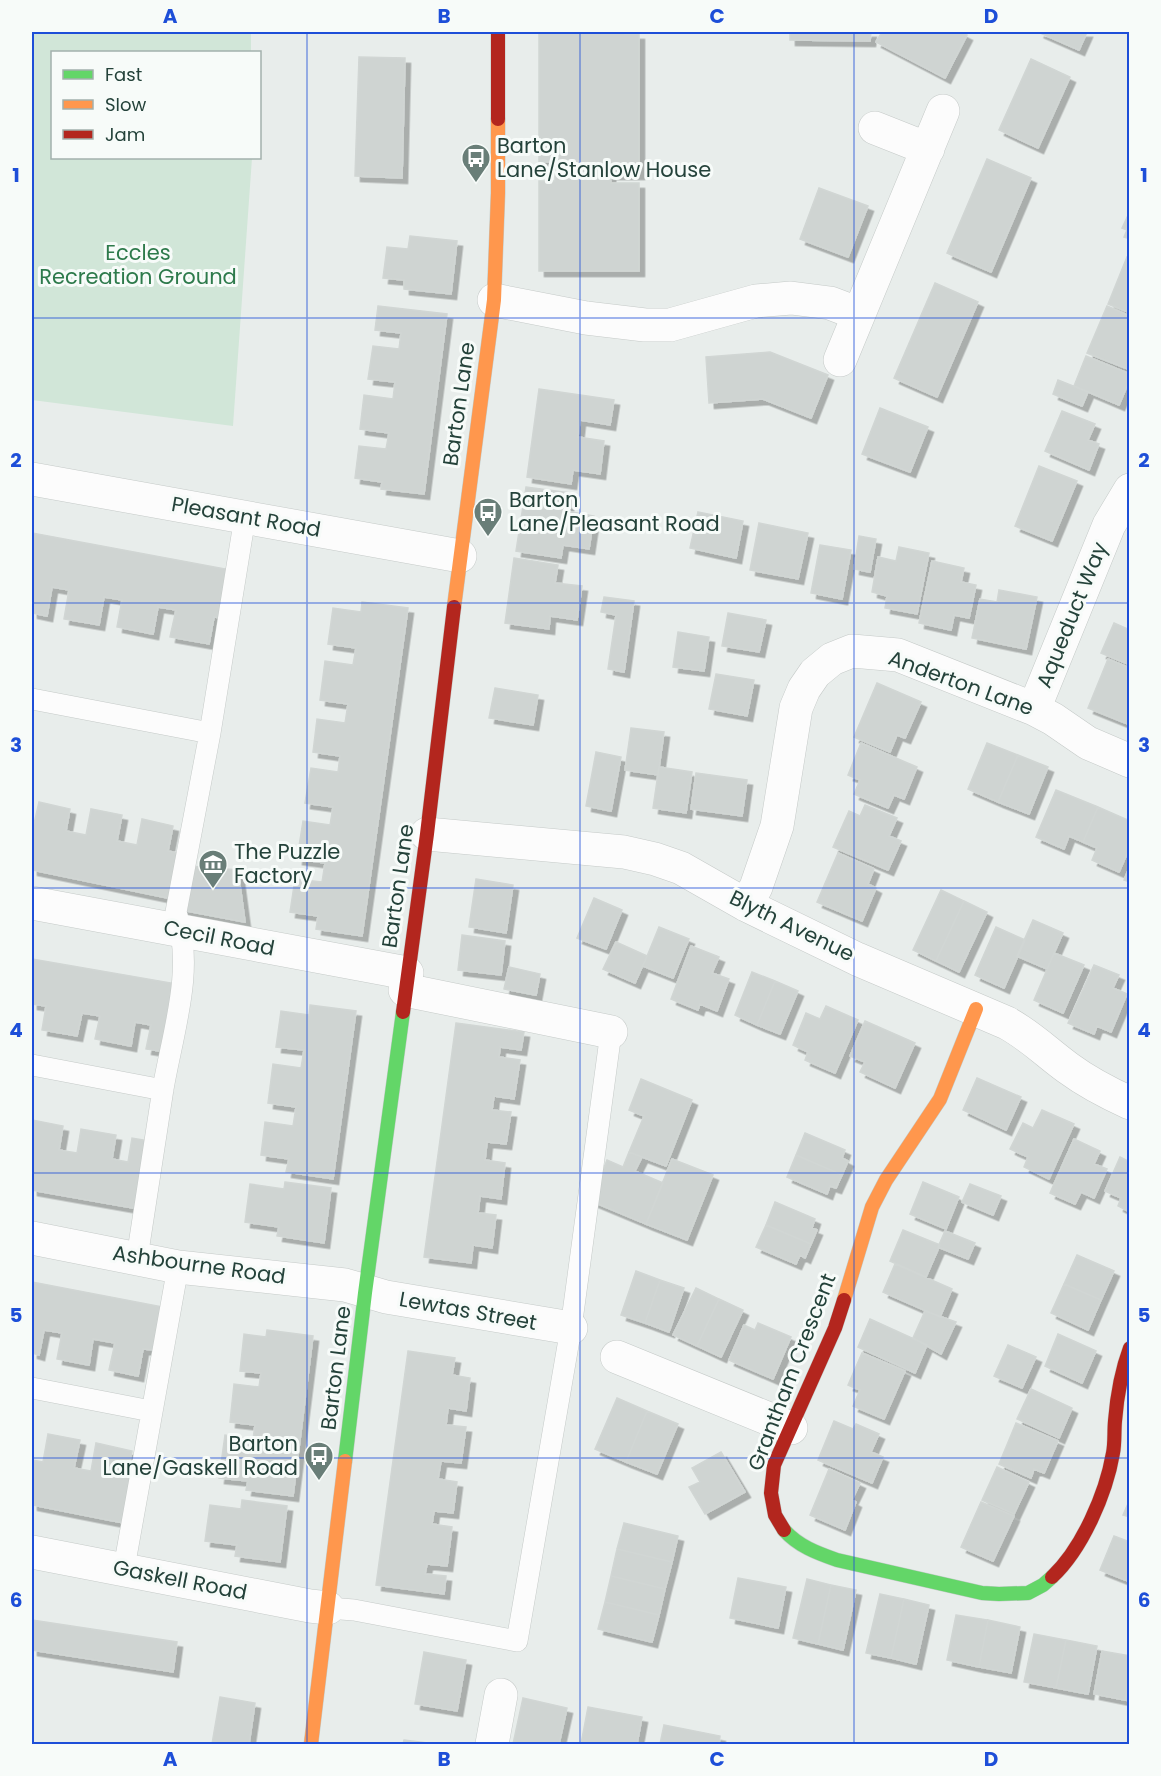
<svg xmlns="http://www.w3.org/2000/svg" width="1161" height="1776" font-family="Poppins,sans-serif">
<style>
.green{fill:#d1e6d8}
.building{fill:#cfd4d2;stroke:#d1d6d4;stroke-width:1.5;filter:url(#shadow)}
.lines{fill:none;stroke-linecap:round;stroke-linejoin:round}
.lane-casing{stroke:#c5cac8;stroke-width:22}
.street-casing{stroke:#c5cac8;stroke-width:34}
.fast-casing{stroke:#c3cbc8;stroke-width:15}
.slow-casing{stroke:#c3cbc8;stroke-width:15}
.jam-casing{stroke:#c3cbc8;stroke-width:15}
.lane{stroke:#fcfcfc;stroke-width:21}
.street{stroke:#fcfcfc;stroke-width:33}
.fast{stroke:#63d668;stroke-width:14}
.slow{stroke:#ff974d;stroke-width:14}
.jam{stroke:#b3261e;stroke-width:14}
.grid{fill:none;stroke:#1d4ed8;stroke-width:1.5;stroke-opacity:0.55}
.labels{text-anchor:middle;stroke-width:6;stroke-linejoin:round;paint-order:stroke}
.poi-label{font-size:21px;fill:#24423a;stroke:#f7fbf9;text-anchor:start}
.park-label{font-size:21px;fill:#2d7a4b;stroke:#f7fbf9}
.street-label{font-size:21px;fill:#24423a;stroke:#f7fbf9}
.neatline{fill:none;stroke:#1d4ed8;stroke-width:2}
.grid-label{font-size:20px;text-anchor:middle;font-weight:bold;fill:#1d4ed8}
</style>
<defs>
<filter id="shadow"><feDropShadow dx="5.5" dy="5.5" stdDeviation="0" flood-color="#0004"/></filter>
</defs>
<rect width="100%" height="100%" fill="#e8edeb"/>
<path class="green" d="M32 32H251V52H52V158H252L233 426 32 400Z"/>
<path class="building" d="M539 32H625V34H639V174H610L611 183H639V271H539V181H555V162H539Z
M790 32H871L870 41 790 40Z
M882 32H961L967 35 945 78 876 42Z
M1038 32H1087L1079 50Z
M359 57 405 58 402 178 355 176Z
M1031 59 1070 77 1038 148 999 130Z
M987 159 1031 178 991 272 947 253Z
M819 188 868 206 848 257 800 239Z
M1130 211V239L1124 237 1127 230 1122 228Z
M410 236 457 241 451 294 404 289V280L383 278 387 247 408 249Z
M1127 257 1130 258V313L1108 304Z
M935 283 978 302 937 397 894 378Z
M378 306 447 314 424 494 381 489 382 482 355 478 359 446 386 449 389 433 360 429 364 395 393 399 395 382 368 379 373 346 399 349 401 333 375 330Z
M1107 306 1130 316V370L1087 353Z
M770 352 828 375 811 418 763 399 709 403 706 357Z
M1086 356 1130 374V379L1119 405 1074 386Z
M1058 380 1088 392 1082 406 1053 394Z
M539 389 614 400 610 425 580 420 578 437 604 441 600 474 573 470 571 484 527 477Z
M880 408 928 427 910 472 862 454Z
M1062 411 1095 424 1088 440 1099 444 1089 470 1045 451Z
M1039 466 1077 481 1052 541 1015 526Z
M526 487 570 493 567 511 594 516 589 549 563 545 561 558 516 551Z
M698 512 743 521 736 558 690 548Z
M759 523 808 533 798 579 750 570Z
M32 533 231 570 221 618 214 617 209 644 170 637 176 610 158 607 153 634 117 627 122 600 104 597 99 625 64 619 69 590 52 587 47 616 32 613Z
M859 536 876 539 870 572 854 569Z
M820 545 851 550 842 599 811 593Z
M899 547 929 553 917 614 885 608 887 596 872 592 878 557 896 561Z
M514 558 558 565 555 583 582 586 577 620 550 616 549 629 505 623Z
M932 561 964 568 961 582 976 585 969 618 954 615 951 630 919 623Z
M999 590 1037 597 1026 649 972 638 980 599 997 602Z
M604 597 634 601 624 672 608 669 616 615 601 612Z
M362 602 408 608 362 936 316 929 318 916 290 912 295 879 322 882 325 863 297 859 303 821 330 825 333 807 305 803 311 768 338 772 340 756 313 752 317 719 345 723 348 704 320 700 325 661 353 665 356 648 328 644 333 608 361 612Z
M728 613 766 620 759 652 722 646Z
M1114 623 1130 630V665L1101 653Z
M678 632 709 637 704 671 673 667Z
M1108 659 1130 668V725L1088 708Z
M716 674 754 680 747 716 709 709Z
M877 683 921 702 905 738 897 735 890 752 854 737Z
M495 688 538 695 533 725 489 718Z
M631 728 664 732 658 775 625 770Z
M861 743 917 767 904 799 894 795 888 808 854 794 860 780 848 775Z
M987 743 1018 755 998 802 968 789Z
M596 752 621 757 611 811 586 806Z
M1018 755 1048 767 1029 814 998 802Z
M659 767 692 772 686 813 653 808Z
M696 773 747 780 742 816 691 809Z
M1056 790 1098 807 1083 842 1069 836 1064 849 1036 837Z
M39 802 70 809 66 831 86 835 91 809 122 815 117 841 137 845 142 819 173 826 168 851 178 853 168 898 32 870V824H34Z
M865 805 897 818 889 836 901 841 888 870 833 847 849 811 860 816Z
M1098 807 1130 821V847L1119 872 1092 860 1097 848 1083 842Z
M838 853 874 869 868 884 876 888 862 921 817 902Z
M190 866 238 870 245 922 181 910Z
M1130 866V882L1124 880Z
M476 879 513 885 506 933 469 927Z
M941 890 964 901 936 961 913 950Z
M594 898 622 910 606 949 577 938Z
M964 901 987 912 959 972 936 961Z
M1033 920 1063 933 1047 969 1017 956Z
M659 927 689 939 673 978 643 966Z
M996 927 1025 940 1004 988 975 975Z
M462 935 505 941 501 975 458 970Z
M616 942 647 956 635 983 603 969Z
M691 946 719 957 712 973 729 979 717 1011 700 1004 698 1010 671 999Z
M1054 953 1084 965 1063 1013 1034 1000Z
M32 959 177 984 165 1052 146 1049 151 1025 135 1022 131 1046 95 1039 100 1016 82 1013 77 1036 42 1030 46 1006 32 1004Z
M1094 965 1119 975 1113 988 1127 994 1111 1032 1097 1026 1094 1034 1068 1023Z
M509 967 540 974 536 995 504 989Z
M752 972 775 981 757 1025 735 1015Z
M775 981 798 991 780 1034 757 1025Z
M310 1005 356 1011 333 1179 286 1172 289 1159 261 1155 265 1122 293 1126 296 1107 268 1103 273 1064 301 1068 304 1050 276 1047 281 1011 309 1015Z
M826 1006 858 1020 835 1073 805 1060 808 1052 793 1045 806 1013 820 1019Z
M865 1021 915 1043 895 1088 860 1072 865 1062 850 1056Z
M456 1023 524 1032 521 1050 500 1047 499 1057 520 1060 514 1099 494 1096 492 1110 511 1112 506 1144 487 1142 485 1160 505 1163 501 1199 480 1196 478 1213 496 1215 492 1248 473 1245 471 1263 424 1257Z
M977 1078 1021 1097 1006 1130 963 1110Z
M641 1079 692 1100 666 1166 629 1152 644 1116 629 1110Z
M1042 1110 1074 1124 1049 1179 1024 1167 1028 1157 1010 1149 1023 1123 1033 1128Z
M32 1120 63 1126 59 1150 77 1153 81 1129 116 1135 112 1159 128 1162 132 1138 150 1141 138 1209 32 1190Z
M805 1133 845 1150 842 1158 848 1161 842 1175 796 1155Z
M1074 1139 1100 1151 1094 1164 1107 1169 1094 1198 1081 1192 1075 1204 1050 1193Z
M629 1152 642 1157 635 1171 663 1183 646 1224 591 1201 607 1160 623 1167Z
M796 1155 842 1175 836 1188 830 1186 827 1194 787 1177Z
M1120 1157 1130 1162V1212L1118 1206 1121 1198 1105 1191Z
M672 1159 713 1175 687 1240 646 1224Z
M285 1182 331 1188 324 1243 277 1236 279 1227 245 1222 250 1184 284 1189Z
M923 1182 959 1197 946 1229 910 1214Z
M970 1184 1001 1196 993 1215 962 1202Z
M775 1202 815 1219 812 1228 817 1230 811 1244 766 1225Z
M766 1225 811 1244 805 1258 800 1255 796 1264 756 1247Z
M903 1230 940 1245 926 1277 890 1261Z
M945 1231 975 1243 968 1259 938 1247Z
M1077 1255 1114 1271 1101 1300 1064 1284Z
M895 1264 952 1289 940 1317 883 1292Z
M636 1271 660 1280 645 1323 621 1315Z
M660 1280 684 1288 669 1332 645 1323Z
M32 1282 163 1307 154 1350 143 1349 138 1376 109 1370 115 1343 93 1339 89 1365 57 1359 62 1333 44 1330 39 1355 32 1353Z
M1064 1284 1101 1300 1088 1330 1051 1313Z
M696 1288 719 1299 697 1346 673 1335Z
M719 1299 743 1310 721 1357 697 1346Z
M925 1311 956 1322 941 1354 913 1338Z
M870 1319 927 1345 915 1373 858 1347Z
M758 1323 791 1337 773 1379 729 1360 744 1325 755 1330Z
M267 1330 313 1336 293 1496 246 1490 248 1481 219 1478 225 1435 253 1439 255 1425 230 1422 234 1384 259 1387 261 1373 240 1371 244 1334 266 1337Z
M1058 1334 1096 1351 1082 1383 1045 1366Z
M1008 1345 1036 1357 1022 1388 994 1376Z
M408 1351 455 1358 452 1375 470 1378 466 1411 448 1408 446 1425 466 1427 461 1463 441 1461 438 1479 457 1482 453 1513 434 1511 432 1524 452 1527 447 1566 427 1564 425 1574 446 1576 444 1594 376 1585Z
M862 1353 905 1371 884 1419 853 1406 860 1390 848 1385Z
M1031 1389 1072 1408 1059 1438 1017 1419Z
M617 1398 647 1411 626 1462 595 1449Z
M647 1411 678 1424 657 1474 626 1462Z
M834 1421 853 1429 856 1424 879 1434 871 1452 883 1457 872 1483 818 1460Z
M1016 1423 1058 1441 1044 1473 1034 1469 1031 1478 999 1464Z
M48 1434 80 1440 74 1468 91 1471 96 1443 132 1451 127 1477 138 1480 129 1524 32 1505V1460L43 1462Z
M721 1452 745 1492 705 1514 689 1487 700 1482 692 1468Z
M997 1467 1029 1482 1014 1514 982 1500Z
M829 1469 860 1483 852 1500 856 1502 845 1530 810 1515Z
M1130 1499V1517L1123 1515Z
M242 1500 287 1506 280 1562 235 1556 237 1545 205 1541 210 1505 241 1509Z
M981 1502 1014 1516 993 1561 961 1547Z
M624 1523 678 1536 672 1562 617 1549Z
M1114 1536 1130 1542V1582L1100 1570Z
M617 1549 672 1562 665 1589 611 1576Z
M611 1576 665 1589 659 1615 605 1602Z
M738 1578 786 1587 778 1628 730 1618Z
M807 1579 831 1585 818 1644 793 1638Z
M831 1585 856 1590 843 1650 818 1644Z
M880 1594 904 1599 891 1658 866 1653Z
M904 1599 929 1605 916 1664 891 1658Z
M605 1602 659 1615 652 1642 598 1629Z
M956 1615 988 1620 979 1667 947 1660Z
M32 1620 177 1642 173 1672 32 1650Z
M988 1620 1020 1627 1011 1673 979 1667Z
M1034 1634 1066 1640 1056 1688 1024 1682Z
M1066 1640 1097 1646 1088 1694 1056 1688Z
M1102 1651 1130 1656V1675L1125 1700 1094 1694Z
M424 1652 466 1660 457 1711 415 1704Z
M1130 1675V1701L1125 1700Z
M220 1697 255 1703 249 1744H212Z
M523 1698 567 1708 559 1744H513Z
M588 1707 642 1717 637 1744H581Z
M664 1725 720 1736 719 1744H660Z
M404 1740 436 1744H403Z"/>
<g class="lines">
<g class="lane-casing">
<path id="lane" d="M32 699 210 733
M32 1065 163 1090
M137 1258C146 1202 154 1145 163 1089 173 1031 195 969 176 912L210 733 245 517
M32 1388 151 1411
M124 1568 178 1267
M328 1608 354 1610 517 1641 571 1328 611 1032"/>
</g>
<g class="street-casing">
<path id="street" d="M875 128 928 149
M494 300 586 318 645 325H670L756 301 791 298 830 303 859 314
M840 360 943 111
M32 479 460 556
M1034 709 1109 525 1130 490
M427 834 624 852 655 859 681 868 746 905 857 959 1007 1023C1032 1037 1046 1052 1068 1068 1087 1082 1108 1093 1130 1103
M32 903 407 973
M746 905 756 887 777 826 796 708 804 689 815 673 832 659 852 651 898 655 1034 709 1053 719 1088 743 1130 761
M405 990 611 1032
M32 1238 178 1267 345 1285 386 1297 571 1328
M617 1357 791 1428
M32 1552 310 1606 328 1608
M492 1744 501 1695"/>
</g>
<g class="fast-casing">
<path id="fast" d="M345 1461 365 1293 403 1012
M784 1530C798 1546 817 1553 837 1560L982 1593 999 1594 1028 1593 1043 1585 1052 1577"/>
</g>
<g class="slow-casing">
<path id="slow" d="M454 607 494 300 498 193V119
M844 1300 872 1207 886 1180 940 1099 976 1009
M311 1744 345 1461"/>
</g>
<g class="jam-casing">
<path id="jam" d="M498 32V119
M403 1012 427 834 454 607
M784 1530 775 1515 771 1493 774 1465 835 1328 844 1300
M1052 1577C1082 1549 1106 1494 1113 1453 1115 1443 1114 1432 1115 1421 1117 1396 1121 1372 1130 1348"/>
</g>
<use href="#lane" class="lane"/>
<use href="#street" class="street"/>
<use href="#fast" class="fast"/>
<use href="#slow" class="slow"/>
<use href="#jam" class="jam"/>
</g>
<path class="grid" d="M307 32V1744M580 32V1744M854 32V1744M32 318H1130M32 603H1130M32 888H1130M32 1173H1130M32 1458H1130"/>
<defs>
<g id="bus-pin" transform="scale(1.5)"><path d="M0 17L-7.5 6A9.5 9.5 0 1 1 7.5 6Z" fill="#697e78" stroke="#f7fbf9"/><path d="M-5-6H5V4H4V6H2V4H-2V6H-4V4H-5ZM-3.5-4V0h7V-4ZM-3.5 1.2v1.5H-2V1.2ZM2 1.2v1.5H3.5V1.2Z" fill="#fff"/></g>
<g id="museum-pin" transform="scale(1.5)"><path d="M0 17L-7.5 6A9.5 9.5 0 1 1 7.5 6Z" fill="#697e78" stroke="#f7fbf9"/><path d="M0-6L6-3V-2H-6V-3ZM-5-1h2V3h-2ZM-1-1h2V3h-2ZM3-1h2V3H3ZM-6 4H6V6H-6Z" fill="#fff"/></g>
</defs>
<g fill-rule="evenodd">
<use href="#bus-pin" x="476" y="158"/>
<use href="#bus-pin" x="488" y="512"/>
<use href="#museum-pin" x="213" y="864"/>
<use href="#bus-pin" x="319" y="1456"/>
</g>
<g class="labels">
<g class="poi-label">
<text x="497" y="153">Barton<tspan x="497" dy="24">Lane/Stanlow House</tspan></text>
<text x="509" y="507">Barton<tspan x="509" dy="24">Lane/Pleasant Road</tspan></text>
<text x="234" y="859">The Puzzle<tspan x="234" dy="24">Factory</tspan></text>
<text x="298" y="1451" text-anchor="end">Barton<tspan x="298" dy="24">Lane/Gaskell Road</tspan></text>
</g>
<g class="park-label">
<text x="138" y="260">Eccles<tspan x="138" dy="24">Recreation Ground</tspan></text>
</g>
<g class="street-label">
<text transform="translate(459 404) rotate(-82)" y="7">Barton Lane</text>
<text transform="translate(246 517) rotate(10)" y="7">Pleasant Road</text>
<text transform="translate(1072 615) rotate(-68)" y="7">Aqueduct Way</text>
<text transform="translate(961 683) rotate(20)" y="7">Anderton Lane</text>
<text transform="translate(398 886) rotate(-82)" y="7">Barton Lane</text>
<text transform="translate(792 926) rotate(26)" y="7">Blyth Avenue</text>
<text transform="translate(219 938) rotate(11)" y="7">Cecil Road</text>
<text transform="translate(199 1265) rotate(8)" y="7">Ashbourne Road</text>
<text transform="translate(468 1311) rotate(10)" y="7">Lewtas Street</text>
<text transform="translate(336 1368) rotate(-83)" y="7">Barton Lane</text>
<text transform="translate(792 1372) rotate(-69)" y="7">Grantham Crescent</text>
<text transform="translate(180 1580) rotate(11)" y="7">Gaskell Road</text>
</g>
</g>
<rect width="1161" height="1776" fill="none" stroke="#f7fbf9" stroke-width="66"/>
<rect x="51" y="51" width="210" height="108" fill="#f7fbf9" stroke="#a3b1ad" stroke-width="1.5"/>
<rect x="63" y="70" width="30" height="9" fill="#63d668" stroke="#a3b1ad" stroke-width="1.5"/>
<text x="105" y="81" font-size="18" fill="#24423a">Fast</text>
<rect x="63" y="100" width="30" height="9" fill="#ff974d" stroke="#a3b1ad" stroke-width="1.5"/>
<text x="105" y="111" font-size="18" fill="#24423a">Slow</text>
<rect x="63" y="130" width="30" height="9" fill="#b3261e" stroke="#a3b1ad" stroke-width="1.5"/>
<text x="105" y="141" font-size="18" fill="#24423a">Jam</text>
<rect x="33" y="33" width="1095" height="1710" class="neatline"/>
<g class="grid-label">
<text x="170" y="23">A</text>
<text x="444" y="23">B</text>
<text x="717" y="23">C</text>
<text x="991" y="23">D</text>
<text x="16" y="182">1</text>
<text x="1144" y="182">1</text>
<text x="16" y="467">2</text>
<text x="1144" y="467">2</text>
<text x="16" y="752">3</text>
<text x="1144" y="752">3</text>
<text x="16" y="1037">4</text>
<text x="1144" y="1037">4</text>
<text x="16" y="1322">5</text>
<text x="1144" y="1322">5</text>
<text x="16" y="1607">6</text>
<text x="1144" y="1607">6</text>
<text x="170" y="1766">A</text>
<text x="444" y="1766">B</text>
<text x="717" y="1766">C</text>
<text x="991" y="1766">D</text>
</g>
</svg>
